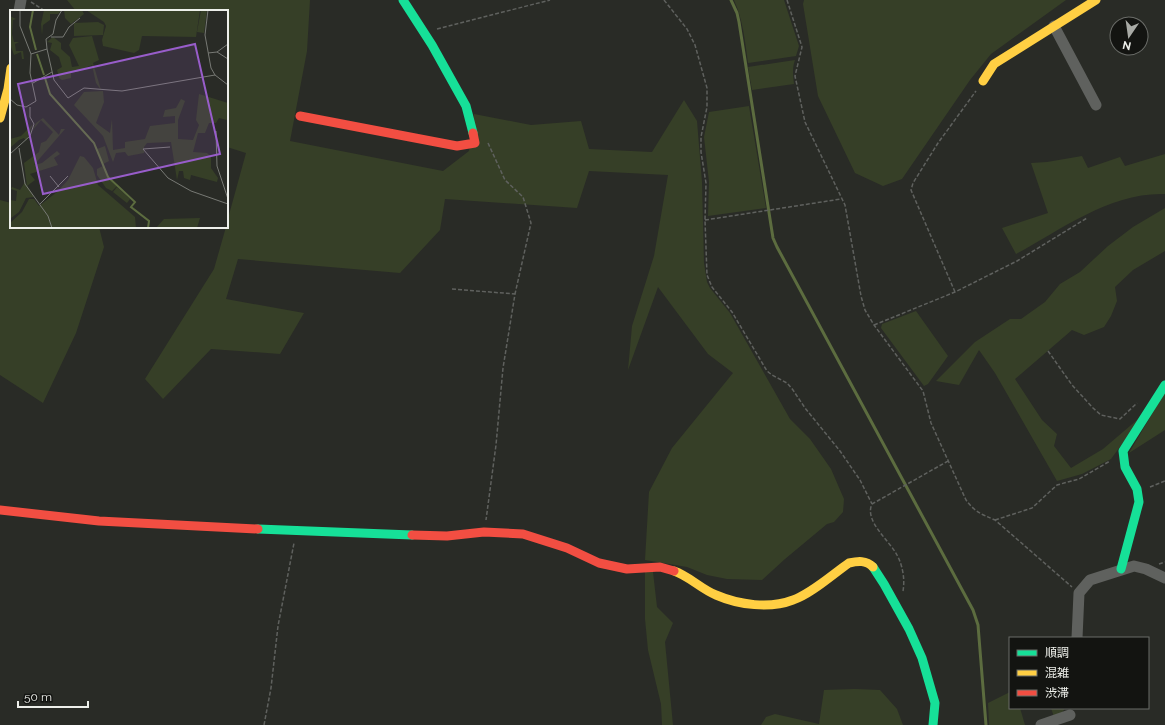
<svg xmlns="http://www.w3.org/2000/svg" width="1165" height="725" font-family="Raleway,'Noto Sans JP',sans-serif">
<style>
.green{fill:#363f27}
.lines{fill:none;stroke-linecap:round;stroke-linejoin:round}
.stream{stroke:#5c6c3f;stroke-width:3}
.path{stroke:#5f615e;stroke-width:1.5;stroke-dasharray:4 2;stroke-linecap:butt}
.street{stroke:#5f615e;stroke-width:11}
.fast{stroke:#16e098;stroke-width:9}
.slow{stroke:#ffcf43;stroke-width:9}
.jam{stroke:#f24e42;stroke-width:9}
.inset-river{fill:none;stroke:#5c6c3f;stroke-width:2}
.inset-road{fill:none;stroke:#777974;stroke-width:1}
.view{fill:#985dca;fill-opacity:0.15;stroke:#985dca;stroke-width:2}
.inset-edge{fill:none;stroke:#edefea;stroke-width:2}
</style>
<rect width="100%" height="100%" fill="#292b26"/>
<path class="green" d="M67 0H310L307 51 290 141 443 171 469 151 474 114 531 125 581 121 589 149 652 152 684 100 697 121 702 182 704 263 707 282 710 288 730 313 790 419 810 439 831 469 844 499 843 512 834 522 827 524 785 559 762 580 727 579 707 575 687 567 645 560 649 492 672 448 733 373 708 354 658 287 628 370 632 326 654 256 668 175 589 171 577 208 445 199 440 230 400 273 238 259 226 299 304 313 280 354 211 349 163 399 145 379 214 269 226 227H227V222L246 153 227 147V11H76Z
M734 0H784L799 46 796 56 748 63C745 41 743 20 734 0Z
M804 0H1066L991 54 970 80 902 179 883 186 855 173 818 96 803 4Z
M795 60C792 68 793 76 794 84L752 90 748 67Z
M749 106 766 208 708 216 709 182 704 137 709 112Z
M1165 154V194C1111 192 1062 229 1016 254L1002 228 1048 213 1031 163 1047 162 1082 156 1088 168 1120 157 1125 166Z
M0 200 11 203V227H99L104 247 76 333 43 403 0 375Z
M1165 208V251L1133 270 1115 287 1117 301 1111 316 1104 327 1084 335 1072 330 1015 379 1042 420 1057 434 1054 446 1071 468 1103 449 1144 414 1111 459 1082 474 1057 481 995 373 979 350 959 385 936 381 975 342 1010 319H1021L1045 302 1060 284 1080 272 1108 246 1133 227Z
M916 311 948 356 928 384 924 386 881 328 882 324Z
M1165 392V430L1129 453Z
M645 572H653L657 607 673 623 665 642 673 725H662L661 704 648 650 645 619Z
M855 689 880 690 897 709 903 725H761L766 717 775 714 819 724 824 690Z
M1010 692V708H1020L1025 725H989L988 703Z
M1051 708H1065L1062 713 1054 717Z"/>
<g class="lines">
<path class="stream" d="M731 0 737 13 739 22 773 238 777 247 973 610 978 625 986 725"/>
<path class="path" d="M664 0 687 29 695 45 707 88V107L701 137V152L706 183 705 220 707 275 712 287 732 312 767 371 772 375 787 383 793 390 805 408 840 451 860 480 872 504
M787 0 802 47 795 76 805 122 845 205 861 296 865 310 874 325 923 391 931 423 966 500C975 512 981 514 995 520L1072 587
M31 2 45 11
M437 29 550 0
M488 143 505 180 523 197 531 223 515 294
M705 220 841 199
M452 289 515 294 503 368 496 445 486 520
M955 292 911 190 913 183 938 143 976 91
M874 325 955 292 1017 261 1087 218
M1048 351 1072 385 1093 408 1101 415 1120 419 1137 403
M1150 487 1165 481
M995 520 1032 508 1057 485 1079 479 1110 461
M1159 564 1165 562
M903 591C905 580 903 566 897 555 889 540 864 521 872 504L948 461
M264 725 271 688 278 626 294 543"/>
<path class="street" d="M19 11 21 0
M1054 26 1096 105
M1077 638 1079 593 1090 580 1134 566 1146 569 1165 578
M1041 725 1070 715"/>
<path class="fast" d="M403 0 432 45 466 106 473 133
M258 529 412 535
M873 567 884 584 909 629 922 658 935 703 933 725
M1121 569 1139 502 1137 489 1125 467 1123 451 1165 385"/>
<path class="slow" d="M983 81 994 64 1096 0
M0 118 8 89 11 68
M674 571C689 576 701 589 716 595 739 605 770 609 793 600 811 594 833 574 849 563 858 561 866 560 873 567"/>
<path class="jam" d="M300 116 457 146 475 143 473 133
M0 510 99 521 258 529
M412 535 447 536 484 532 523 534 567 548 599 563 627 569 660 567 674 571"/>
</g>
<g transform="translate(10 10)">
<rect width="218" height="218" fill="#292b26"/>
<path d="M34 0H52L48 4H40V10L33 15 32 25 31 14ZM54 0H72L74 4 61 14 55 8ZM76 0H190L186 27 132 26 129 40 124 43 93 36 92 30 96 16 94 12ZM191 0H197L194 23 187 22ZM0 6 6 9 3 10 2 24 4 32H9L5 34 6 41H13L14 49H12L11 42 4 45 0 34ZM88 12 94 15 93 25 64 26V13ZM82 26 89 50 83 53 91 80 86 73 82 55 67 62H61V68L52 70 49 68 47 60 52 57 49 47 40 40 42 33 37 32 43 27 51 33V39L60 47 62 57 69 56 59 35 63 28ZM93 81 94 92 86 113 100 123 102 109 103 140 115 138V132L135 129 140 116 165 113V106L153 107 155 100 166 98 171 89 175 91 168 110V129L183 130 189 115 186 110 189 84 218 93 217 110 209 108 206 113H199L195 123H188L183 142 197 143 201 147V158L208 168 207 172 181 165 180 170 174 168 173 161H169L167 170 161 132 137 133 134 137V143L118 146 115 142 106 143 103 152 93 126 64 95 74 82ZM33 108 49 125 51 119H55L24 155 32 153 47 141 50 144 44 148 48 155 20 164 25 170 17 176 14 153 29 142 31 133 36 131 43 122 31 110 22 121 26 113ZM23 114 16 131 14 128 9 130 1 137 0 129 11 126ZM95 136 99 151 93 154 87 139ZM70 146 74 147 83 158 88 175 125 207 126 218H0V213L12 202 19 189H24L29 196 47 182 58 170ZM93 156 98 168 107 176 102 181 96 178 87 165V159ZM15 172 24 187 16 188 9 202 1 208 0 207V184V190L6 191 7 181 1 179 2 177 10 180ZM107 177 120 189 117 193 103 182ZM190 208 187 218H146L154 209Z" fill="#363f27"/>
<path class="inset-river" d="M23 0 20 17 26 40M27 44 34 65M35 68 40 84 84 133 98 167 125 192 121 197 139 211 138 218"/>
<path class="inset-road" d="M52 0 46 10 43 24 36 29 37 39 44 70 58 88 74 78 112 81 205 65M198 0 195 25 201 58 205 65 218 75M41 27H53L59 17 70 8M207 42 218 49M198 43 207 42 218 34M21 44 37 39M23 73 42 62M0 89 7 95 16 97 26 91 20 63 21 44 10 16V0M206 121 207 156 218 189M160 137 133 139 158 168 181 181 218 194M9 138 15 174 38 206 42 218M0 144 20 126 24 114 20 107V97M40 166 49 177M30 194 58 166"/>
<path class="view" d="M185 34 210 144 33 184 8 74Z"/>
<rect width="218" height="218" class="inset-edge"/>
</g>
<rect x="1009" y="637" width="140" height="72" fill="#131411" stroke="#6a6c68"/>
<rect x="1017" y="650" width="20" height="6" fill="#16e098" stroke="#6a6c68"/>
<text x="1045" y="657" font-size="12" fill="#edefea">順調</text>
<rect x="1017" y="670" width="20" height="6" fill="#ffcf43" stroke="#6a6c68"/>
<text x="1045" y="677" font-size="12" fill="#edefea">混雑</text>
<rect x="1017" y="690" width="20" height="6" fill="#f24e42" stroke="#6a6c68"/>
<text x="1045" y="697" font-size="12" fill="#edefea">渋滞</text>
<g transform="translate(1129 36) rotate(193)"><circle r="19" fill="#131411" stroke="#6a6c68"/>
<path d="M0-3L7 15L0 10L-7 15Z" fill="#a8aaa5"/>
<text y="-6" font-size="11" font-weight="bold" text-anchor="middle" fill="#edefea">N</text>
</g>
<path d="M18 701v6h70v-6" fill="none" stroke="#edefea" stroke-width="2"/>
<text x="24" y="701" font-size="12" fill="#edefea" stroke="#131411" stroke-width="3" paint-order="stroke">50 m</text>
</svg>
